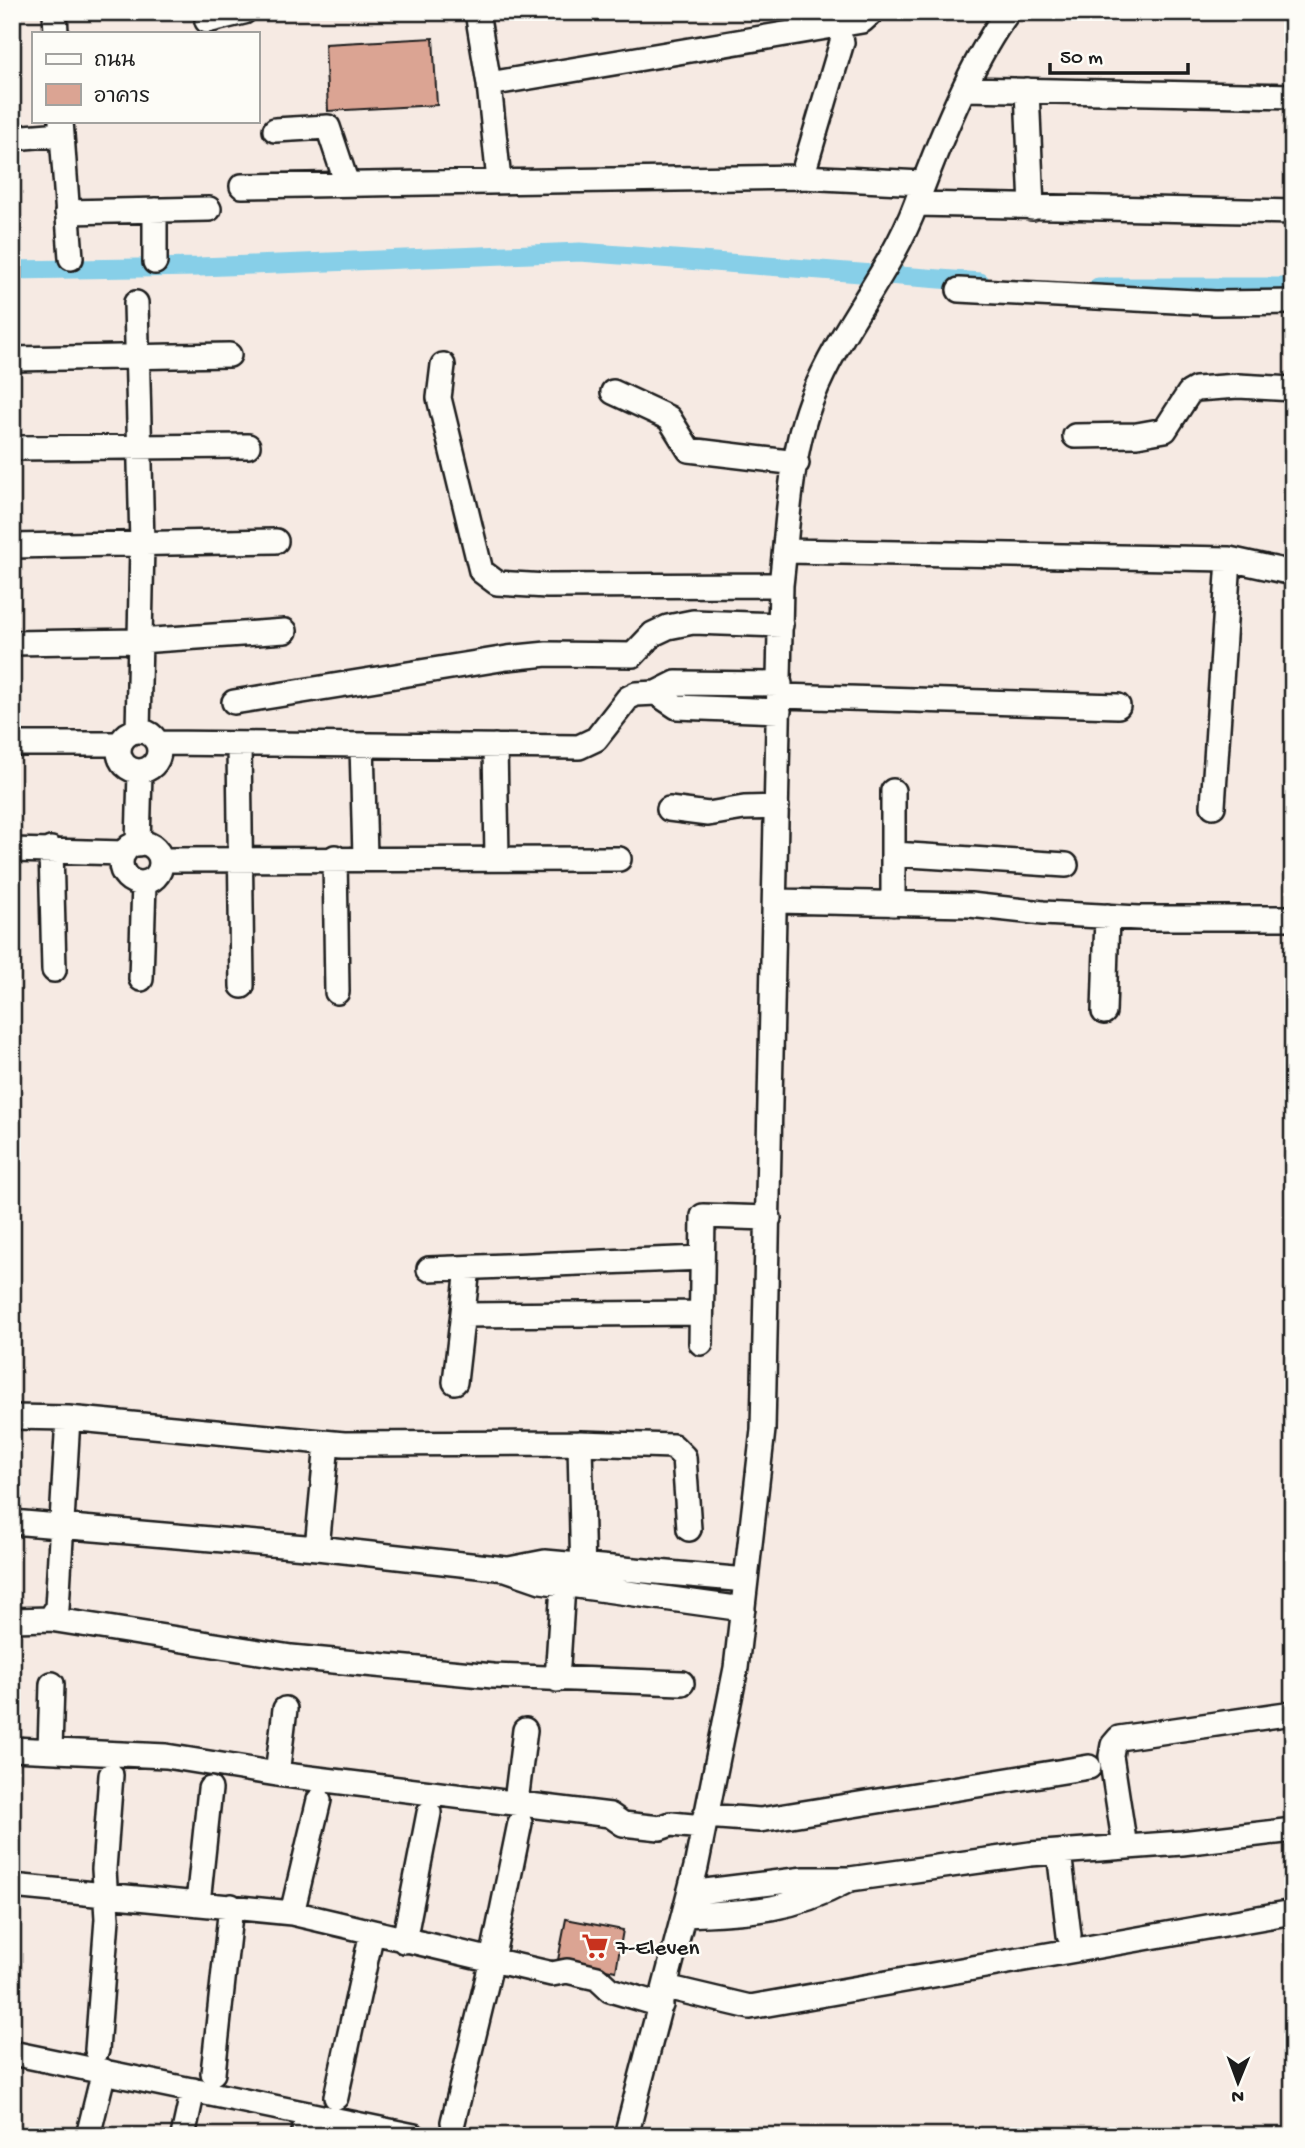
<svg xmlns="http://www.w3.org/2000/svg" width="1305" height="2148" font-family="'Gochi Hand','Playpen Sans Thai',sans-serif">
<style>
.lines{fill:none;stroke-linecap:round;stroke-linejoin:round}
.canal{stroke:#87cfe8;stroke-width:19}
.building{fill:#dba493;stroke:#1c1c1c;stroke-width:2}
.minor-casing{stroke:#1c1c1c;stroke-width:28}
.minor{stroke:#fdfcf7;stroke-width:23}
.labels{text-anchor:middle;stroke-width:5;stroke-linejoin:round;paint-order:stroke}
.poi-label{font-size:23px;fill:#1c1c1c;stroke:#fdfcf7;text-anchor:start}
</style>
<rect width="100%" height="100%" fill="#f6eae3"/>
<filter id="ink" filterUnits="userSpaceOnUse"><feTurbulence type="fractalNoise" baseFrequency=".0143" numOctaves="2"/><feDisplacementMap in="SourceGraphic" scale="14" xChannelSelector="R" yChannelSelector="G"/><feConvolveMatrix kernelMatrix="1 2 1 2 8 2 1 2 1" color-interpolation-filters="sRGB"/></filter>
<g filter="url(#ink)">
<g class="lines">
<path class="canal" d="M12 270 199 267 580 252 980 282
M1098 287H1293"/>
</g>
<path class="building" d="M433 38 437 105 328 111 325 44Z
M566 1919 623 1930 616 1971 558 1960Z"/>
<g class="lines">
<g class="minor-casing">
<path id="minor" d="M55 12 56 33
M477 12 489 84 499 181
M207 21 244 12
M489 84 862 21 872 12
M966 89 1293 96
M1027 90 1032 208
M61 121 71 258
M275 130 328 127 347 184
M12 138 62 134
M802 177 842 42
M242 186 802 177 922 183
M916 204 1293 212
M67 212 209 209
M155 262V210
M959 290 1215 303 1293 302
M136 303 142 544 138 731
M12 359 229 355
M443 365 439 398 481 571 497 583 547 586 781 585
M613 392 669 418 689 450 797 463
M1075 436 1137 435 1165 430 1189 393 1196 389 1238 386 1293 389
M12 448 248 446
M12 546 276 541
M785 551 1229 559 1293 573
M12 643 139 641 285 631
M656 693 677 707 779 711
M780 696 1118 706
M234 702 507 658 547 654 633 655 653 634 668 627 693 622 781 625
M119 751a20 20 0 1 1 40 0a20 20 0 1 1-40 0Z
M158 743 579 747 596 739 628 698 636 694 656 693 676 683 780 684
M12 744H120
M239 745 242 986
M362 745 365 857
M495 746 497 857
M1213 806 1229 559
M669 809 708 814 744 808 777 807
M121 863a20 20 0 1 1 40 0a20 20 0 1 1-40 0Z
M138 844 140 772
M51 849 54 970
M12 850 124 853
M894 854 1066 865
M335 857 337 992
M161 860 619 859
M776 901 970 905 1043 913 1139 918H1293
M893 904V791
M141 979 144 883
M1104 1012 1107 916
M429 1269 702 1258
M463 1315 701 1313
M701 1343 703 1216 769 1218
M455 1382 468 1268
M12 1417 68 1418 344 1444 580 1443 673 1446 684 1457 689 1529
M580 1443 583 1579
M12 1522 317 1548 506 1569 541 1581 743 1609
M317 1548 327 1443
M509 1569 545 1562 746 1580
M50 1619 291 1657 493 1676 682 1683
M12 1620 50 1619 57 1608 68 1418
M557 1680 564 1570
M12 1749 166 1756 277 1774 610 1815 623 1824 660 1828 671 1824 703 1827
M50 1750 52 1684
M277 1774 285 1709
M516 1802 525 1730
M705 1816 760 1820 1089 1767
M1125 1847 1111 1756 1113 1745 1119 1738 1293 1713
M1059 1852 1069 1935
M12 1886 292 1913 552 1974 567 1971 597 1978 610 1990 661 2005
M689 1893 804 1879H850L1030 1854 1182 1843 1293 1830
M198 1903 210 1789
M292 1913 319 1800
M684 1915C749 1912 789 1912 847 1881
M404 1941 429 1813
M666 1987 750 2007 1293 1912
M97 2050 107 1919 104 1869 111 1775
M12 2053 414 2136
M213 2073 231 1906
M336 2097 372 1932
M453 2122 492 1960 520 1823
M88 2136 104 2071
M183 2136 193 2090
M303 2136 308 2114
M626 2136 696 1867 736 1668 763 1430 781 585C788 526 790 451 813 396 840 328 891 272 916 204 937 147 972 60 1008 12"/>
</g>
<use href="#minor" class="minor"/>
</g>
</g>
<defs>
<g id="supermarket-bare" transform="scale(2.1)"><path d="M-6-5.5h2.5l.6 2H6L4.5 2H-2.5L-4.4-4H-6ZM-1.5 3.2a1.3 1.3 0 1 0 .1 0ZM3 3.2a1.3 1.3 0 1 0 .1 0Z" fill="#c8321e" stroke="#fdfcf7" stroke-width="2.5" paint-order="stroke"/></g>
</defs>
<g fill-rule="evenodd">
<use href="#supermarket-bare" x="595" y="1946"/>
</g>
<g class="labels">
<g class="poi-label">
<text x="616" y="1954">7-Eleven</text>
</g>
</g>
<rect width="1305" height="2148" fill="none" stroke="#fdfcf7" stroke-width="42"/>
<rect x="21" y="21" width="1263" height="2106" fill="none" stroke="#1c1c1c" stroke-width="2.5" filter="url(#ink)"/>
<rect x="32" y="32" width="228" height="91" fill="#fdfcf7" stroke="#a3a29f" stroke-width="2"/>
<rect x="46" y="54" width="35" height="10" fill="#fdfcf7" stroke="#a3a29f" stroke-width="2"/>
<text x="94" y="66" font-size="21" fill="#1c1c1c">ถนน</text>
<rect x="46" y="84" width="35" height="21" fill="#dba493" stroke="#a3a29f" stroke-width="2"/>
<text x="94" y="102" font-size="21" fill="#1c1c1c">อาคาร</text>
<g transform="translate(1238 2082) rotate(181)" stroke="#fdfcf7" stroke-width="5" paint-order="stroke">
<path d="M0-5L12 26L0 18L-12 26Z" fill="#1c1c1c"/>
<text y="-10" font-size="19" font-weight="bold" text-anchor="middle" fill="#1c1c1c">N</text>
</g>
<path d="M1050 63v10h138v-10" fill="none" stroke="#1c1c1c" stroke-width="3.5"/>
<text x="1060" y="63" font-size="21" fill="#1c1c1c" stroke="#fdfcf7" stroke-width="5" paint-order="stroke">50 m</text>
</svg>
